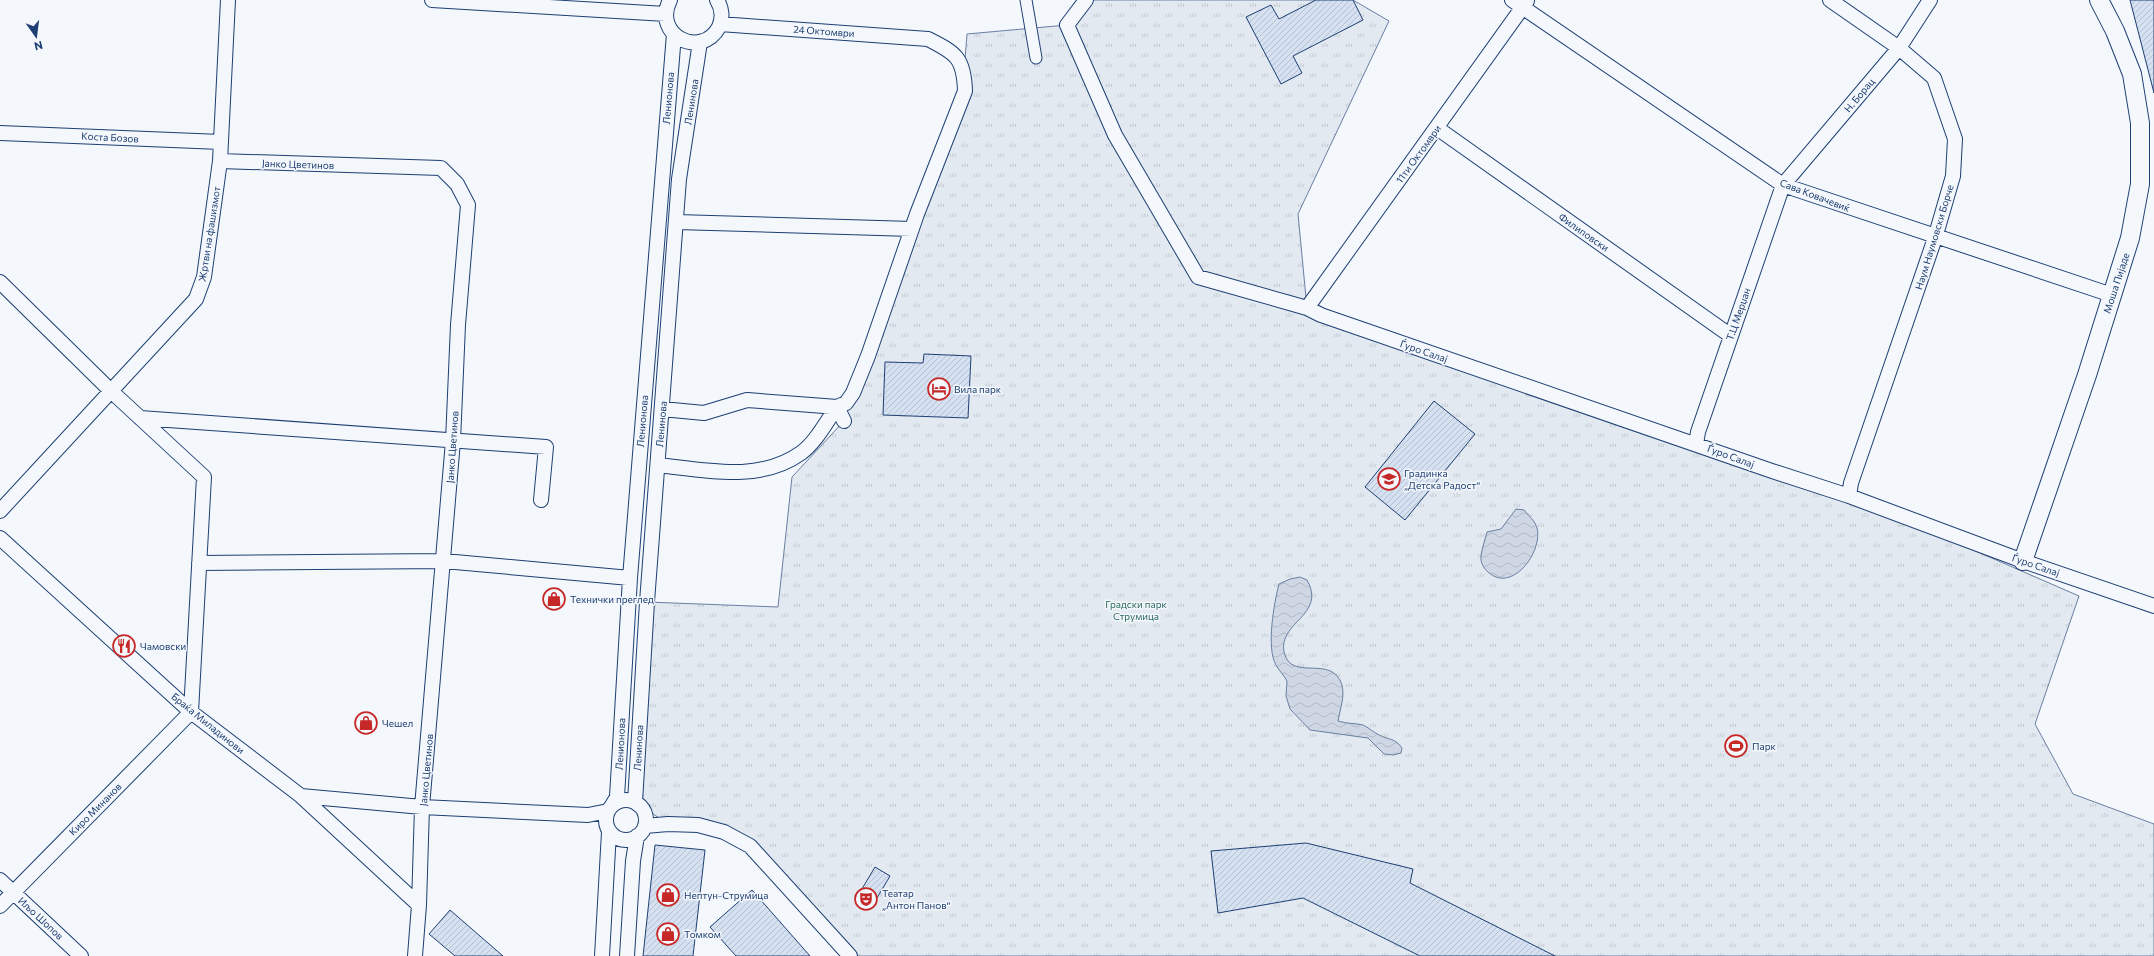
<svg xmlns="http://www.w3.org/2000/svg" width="2154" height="956" font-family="Commissioner,sans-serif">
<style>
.park{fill:url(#park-tufts);stroke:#687fa3}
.water{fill:url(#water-waves);stroke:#687fa3}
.building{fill:url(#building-hatch);stroke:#1d3f73}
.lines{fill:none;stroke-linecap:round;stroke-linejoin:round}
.pedestrian-casing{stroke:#1d3f73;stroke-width:13}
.minor-casing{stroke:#1d3f73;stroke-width:16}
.tertiary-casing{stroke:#1d3f73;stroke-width:20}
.pedestrian{stroke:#f4f7fb;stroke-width:11}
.minor{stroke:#f4f7fb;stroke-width:14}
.tertiary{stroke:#f4f7fb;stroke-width:18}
.labels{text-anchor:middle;stroke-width:3;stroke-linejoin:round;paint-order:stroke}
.street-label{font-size:10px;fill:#1d3f73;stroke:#f4f7fb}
.poi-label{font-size:10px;fill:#1d3f73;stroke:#f4f7fb;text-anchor:start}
.park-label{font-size:10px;fill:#2c6c60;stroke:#f4f7fb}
</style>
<defs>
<pattern id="park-tufts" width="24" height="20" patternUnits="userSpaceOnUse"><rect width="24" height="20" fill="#e3e9f0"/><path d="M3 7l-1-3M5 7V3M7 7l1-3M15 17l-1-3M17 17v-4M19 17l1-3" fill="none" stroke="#c2c9d1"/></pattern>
<pattern id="water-waves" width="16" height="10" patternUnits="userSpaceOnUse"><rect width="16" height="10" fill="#cfd7e4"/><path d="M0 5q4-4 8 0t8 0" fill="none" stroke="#b1bac7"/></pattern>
<pattern id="building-hatch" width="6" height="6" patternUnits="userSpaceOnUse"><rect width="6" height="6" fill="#d5e0f0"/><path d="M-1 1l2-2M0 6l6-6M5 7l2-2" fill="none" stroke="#b6c1d1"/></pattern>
</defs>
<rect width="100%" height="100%" fill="#f4f7fb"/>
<path class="park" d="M1085 0H1353L1389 21 1298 214 1307 308 1849 496 2079 596 2035 724 2073 794 2154 824V956H850L750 846 724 832 668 824 635 802 647 602 778 607 792 477 844 421 868 356 964 72 967 34 1067 25Z"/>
<path class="water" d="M1516 509 1524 510C1529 516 1535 521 1537 528 1543 552 1512 594 1488 572 1484 569 1480 562 1481 556 1482 548 1485 540 1487 532L1501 529Z
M1300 577 1307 580C1327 615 1278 622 1284 652 1291 683 1332 653 1342 685 1345 697 1340 709 1338 721 1347 724 1355 723 1363 725 1368 727 1373 732 1379 735 1389 740 1395 738 1402 748L1401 753 1393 755 1384 754 1368 738 1310 730 1290 709 1286 696 1287 681C1284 675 1279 671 1276 665 1266 648 1274 603 1279 584L1290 579Z"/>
<path class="building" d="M1316 0H1353L1363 20 1293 56 1302 73 1281 84 1246 17 1271 5 1279 19Z
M2130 0H2154V93Z
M924 354 971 356 968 418 883 415 885 362 923 363Z
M1434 401 1475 434 1405 520 1365 487Z
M1306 843 1413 869 1410 883 1555 956H1420L1303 898 1218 913 1211 851Z
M655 845 705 850 693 956H643Z
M875 867 890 876 871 908 856 899Z
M752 890 810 956H736L710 927Z
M450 910 503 956H455L429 934Z"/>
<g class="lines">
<g class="pedestrian-casing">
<path id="pedestrian" d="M1026 0 1036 58"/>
</g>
<g class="minor-casing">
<path id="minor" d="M432 0 666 14
M670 0C652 35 701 60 719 27 723 18 722 8 717 0
M1086 0 1067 25 1115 135 1198 277 1307 308 1321 315 1772 471 1849 496 2023 561 2154 606
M1512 0 1783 185 2112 295
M1830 0 1899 48 1934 78 1955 139 1953 176 1935 238 1851 483 1849 496
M1437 128 1731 336
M0 133 221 142
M220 161 441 168 457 184 468 205 458 325 453 441 422 807 419 905 415 956
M676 222 912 229
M0 282 111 391 204 477 191 712 0 906
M1307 308 1527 1
M662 409 704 413 747 400 837 407 846 403 853 393 868 356 917 214 965 91C964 58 956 53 928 39L720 24
M140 418 546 447 541 500
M1696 444 1698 432 1783 185 1899 48 1930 0
M658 465C705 470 759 483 801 453 816 442 826 422 837 407L844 421
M0 511 196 299 204 277 220 161 228 0
M0 538 191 712 301 796 419 905
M199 563 444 561 630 578
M301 796 422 807 588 815 608 811
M606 820a20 20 0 1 1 40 0a20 20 0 1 1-40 0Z
M640 806 635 802 647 602 679 179 700 42
M611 807 617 797 630 578 674 34
M645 826 668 824 698 825 724 832 750 846 850 956
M0 880 81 956
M602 956 609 832
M627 956 633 861 637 836"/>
</g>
<g class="tertiary-casing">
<path id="tertiary" d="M2023 561 2087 375 2130 238 2140 184V123L2132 74 2115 31 2099 0"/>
</g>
<use href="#pedestrian" class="pedestrian"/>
<use href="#minor" class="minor"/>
<use href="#tertiary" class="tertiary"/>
</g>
<defs>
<g id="hotel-ring" transform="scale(1.15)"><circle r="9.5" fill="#f4f7fb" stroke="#c62828" stroke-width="1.5"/><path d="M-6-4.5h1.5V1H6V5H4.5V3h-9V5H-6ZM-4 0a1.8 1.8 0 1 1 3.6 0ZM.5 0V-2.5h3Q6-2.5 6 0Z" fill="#c62828"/></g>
<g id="school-ring" transform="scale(1.15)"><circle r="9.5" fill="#f4f7fb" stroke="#c62828" stroke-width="1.5"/><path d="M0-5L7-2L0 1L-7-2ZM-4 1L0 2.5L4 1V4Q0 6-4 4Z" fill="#c62828"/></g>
<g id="shop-ring" transform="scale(1.15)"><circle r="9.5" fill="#f4f7fb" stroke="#c62828" stroke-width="1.5"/><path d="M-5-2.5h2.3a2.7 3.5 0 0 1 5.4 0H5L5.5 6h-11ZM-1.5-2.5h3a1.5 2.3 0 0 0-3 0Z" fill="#c62828"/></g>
<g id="restaurant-ring" transform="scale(1.15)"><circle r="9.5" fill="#f4f7fb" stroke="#c62828" stroke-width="1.5"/><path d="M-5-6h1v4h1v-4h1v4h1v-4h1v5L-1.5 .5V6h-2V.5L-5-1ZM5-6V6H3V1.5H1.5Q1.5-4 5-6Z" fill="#c62828"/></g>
<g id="stadium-ring" transform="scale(1.15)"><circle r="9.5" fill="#f4f7fb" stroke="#c62828" stroke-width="1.5"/><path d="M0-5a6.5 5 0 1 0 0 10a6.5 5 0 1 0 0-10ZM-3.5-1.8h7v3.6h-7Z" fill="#c62828"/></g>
<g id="theatre-ring" transform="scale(1.15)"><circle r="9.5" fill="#f4f7fb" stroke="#c62828" stroke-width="1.5"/><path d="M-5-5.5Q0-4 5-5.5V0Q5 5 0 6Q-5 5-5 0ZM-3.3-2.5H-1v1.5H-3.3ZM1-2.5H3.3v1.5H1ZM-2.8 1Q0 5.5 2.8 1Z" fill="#c62828"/></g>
</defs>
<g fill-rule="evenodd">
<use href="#hotel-ring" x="939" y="389"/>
<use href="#school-ring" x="1389" y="479"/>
<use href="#shop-ring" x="554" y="599"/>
<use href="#restaurant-ring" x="124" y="646"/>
<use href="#shop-ring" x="366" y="723"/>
<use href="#stadium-ring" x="1736" y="746"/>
<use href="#shop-ring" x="668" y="895"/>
<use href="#theatre-ring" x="866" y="899"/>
<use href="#shop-ring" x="668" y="934"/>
</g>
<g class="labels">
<g class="street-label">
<text transform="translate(824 31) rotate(4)" y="4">24 Октомври</text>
<text transform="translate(1859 95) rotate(-50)" y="4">Н. Борац</text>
<text transform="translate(668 98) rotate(-85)" y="4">Ленионова</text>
<text transform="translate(691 102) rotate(-81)" y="4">Ленинова</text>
<text transform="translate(110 137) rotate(3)" y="4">Коста Бозов</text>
<text transform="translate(1418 154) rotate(-54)" y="4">11ти Октомври</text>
<text transform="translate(298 164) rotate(2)" y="4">Јанко Цветинов</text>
<text transform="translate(1815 195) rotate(21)" y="4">Сава Ковачевиќ</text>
<text transform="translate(1584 232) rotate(35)" y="4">Филиповски</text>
<text transform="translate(209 234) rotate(-81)" y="4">Жртви на фашизмот</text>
<text transform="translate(1934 237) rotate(-73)" y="4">Наум Наумовски Борче</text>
<text transform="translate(2116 283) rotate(-72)" y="4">Моша Пијаде</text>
<text transform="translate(1738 314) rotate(-71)" y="4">Т.Ц Мерџан</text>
<text transform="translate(1424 351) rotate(19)" y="4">Ѓуро Салај</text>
<text transform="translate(642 421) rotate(-85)" y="4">Ленионова</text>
<text transform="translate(661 424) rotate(-85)" y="4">Ленинова</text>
<text transform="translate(452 447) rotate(-86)" y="4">Јанко Цветинов</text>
<text transform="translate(1731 456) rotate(20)" y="4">Ѓуро Салај</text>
<text transform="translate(2036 565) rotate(19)" y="4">Ѓуро Салај</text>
<text transform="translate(208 723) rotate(39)" y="4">Браќа Миладинови</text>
<text transform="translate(620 744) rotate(-87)" y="4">Ленионова</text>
<text transform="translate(638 748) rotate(-87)" y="4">Ленинова</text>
<text transform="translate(426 770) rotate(-85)" y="4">Јанко Цветинов</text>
<text transform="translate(95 809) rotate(-45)" y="4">Киро Минанов</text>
<text transform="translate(41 918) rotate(43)" y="4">Иљо Шопов</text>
</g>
<g class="poi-label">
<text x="954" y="393">Вила парк</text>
<text x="1404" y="477">Градинка<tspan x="1404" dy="12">„Детска Радост“</tspan></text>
<text x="570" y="603">Технички преглед</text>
<text x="140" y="650">Чамовски</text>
<text x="382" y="727">Чешел</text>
<text x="1752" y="750">Парк</text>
<text x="882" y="897">Театар<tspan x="882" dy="12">„Антон Панов“</tspan></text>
<text x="684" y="899">Нептун-Струмица</text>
<text x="684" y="938">Томком</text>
</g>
<g class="park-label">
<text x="1136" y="608">Градски парк<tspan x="1136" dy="12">Струмица</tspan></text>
</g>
</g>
<g transform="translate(36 36) rotate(166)" stroke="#f4f7fb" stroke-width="3" paint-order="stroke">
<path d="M0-3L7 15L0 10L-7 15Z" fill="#1d3f73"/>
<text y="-6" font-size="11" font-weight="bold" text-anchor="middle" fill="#1d3f73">N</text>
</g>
</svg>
